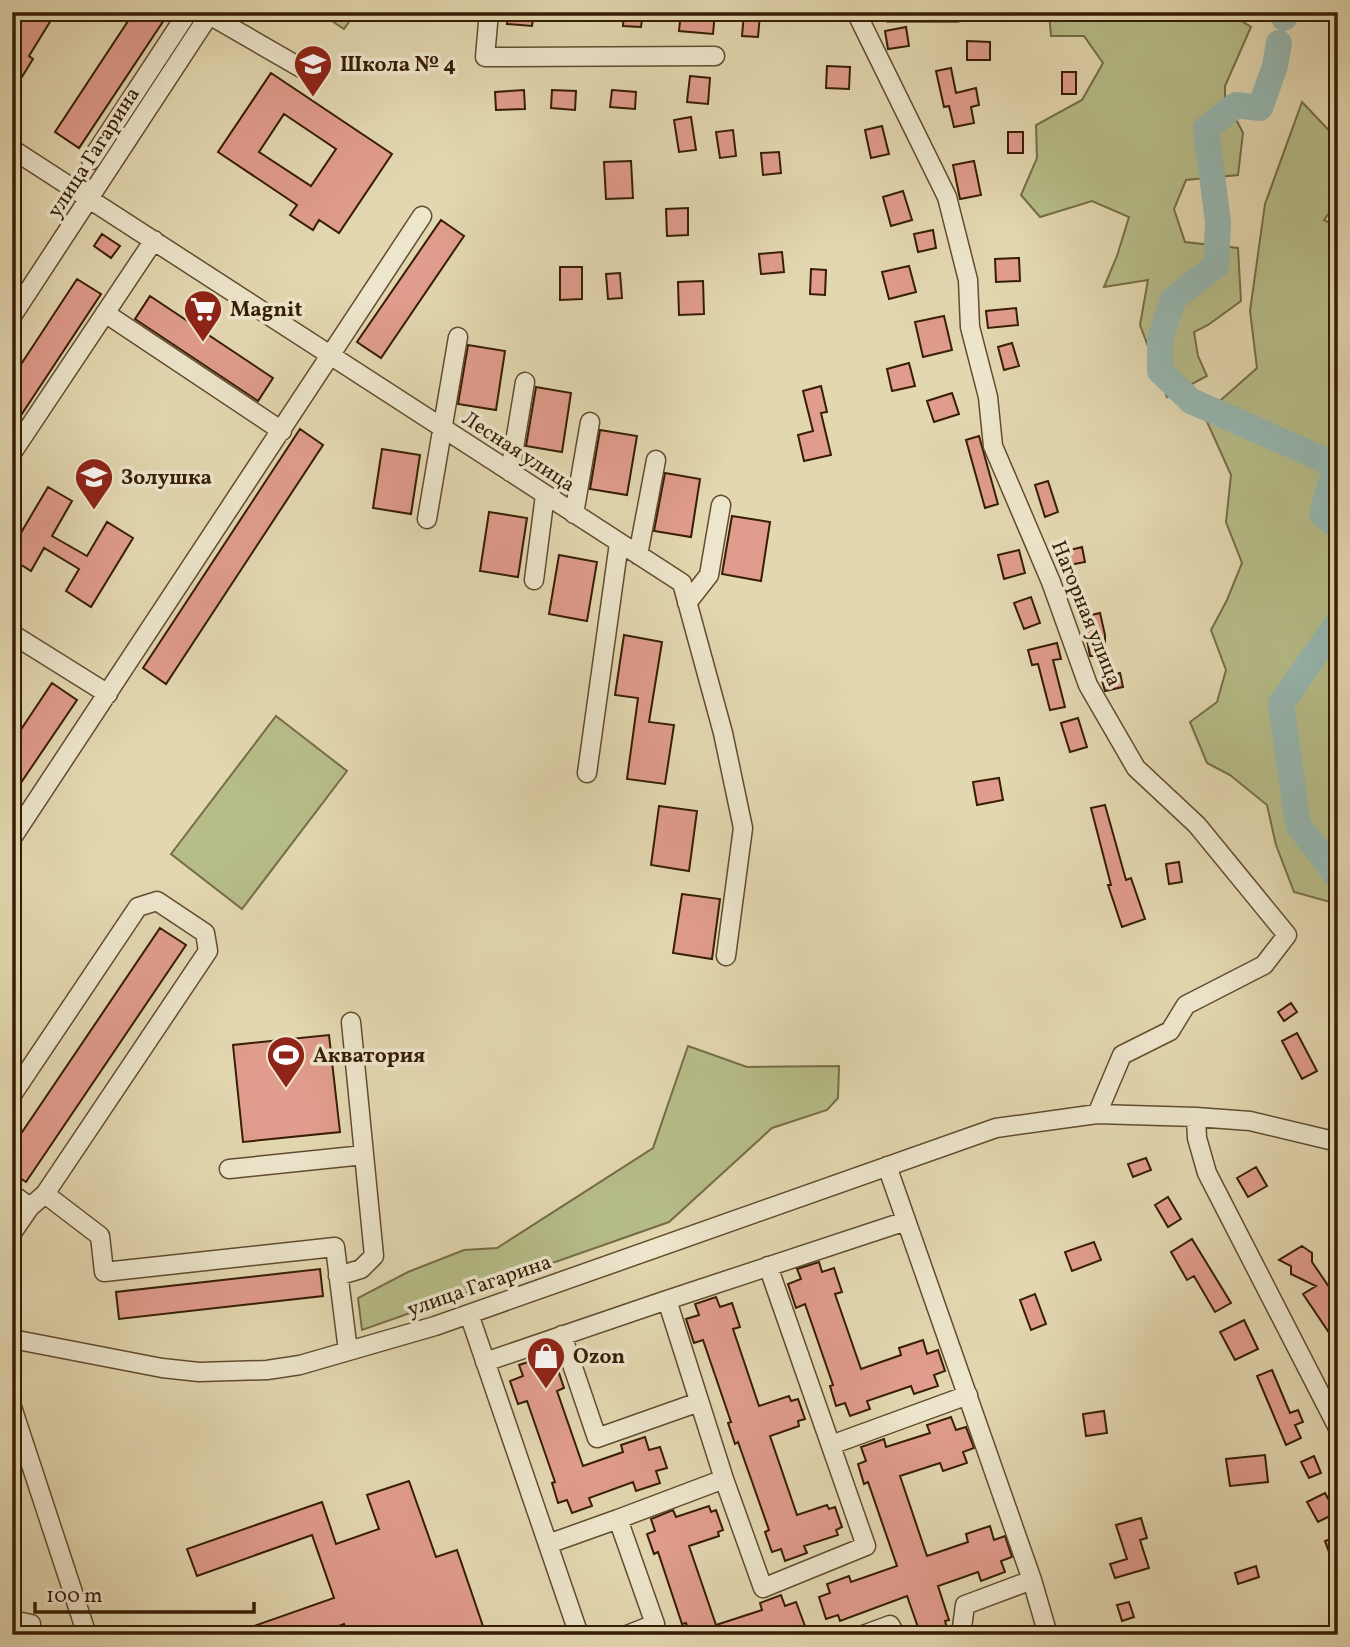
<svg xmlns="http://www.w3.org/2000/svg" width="1350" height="1647" font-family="Vollkorn,serif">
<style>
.green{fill:#b6bd89;stroke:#766d46;stroke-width:2}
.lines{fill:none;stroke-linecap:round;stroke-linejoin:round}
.river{stroke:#96b8b2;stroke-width:26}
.building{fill:#e09c8c;stroke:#361d04;stroke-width:2;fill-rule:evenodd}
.minor-casing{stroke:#614c2f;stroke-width:21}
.minor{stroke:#ede5cc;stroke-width:18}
.labels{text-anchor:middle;stroke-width:7;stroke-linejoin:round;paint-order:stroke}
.poi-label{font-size:21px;font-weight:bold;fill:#361d04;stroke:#ede5cc;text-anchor:start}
.street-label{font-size:21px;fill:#361d04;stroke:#ede5cc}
</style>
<rect width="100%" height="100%" fill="#e3d7b0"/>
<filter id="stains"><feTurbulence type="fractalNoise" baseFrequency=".00286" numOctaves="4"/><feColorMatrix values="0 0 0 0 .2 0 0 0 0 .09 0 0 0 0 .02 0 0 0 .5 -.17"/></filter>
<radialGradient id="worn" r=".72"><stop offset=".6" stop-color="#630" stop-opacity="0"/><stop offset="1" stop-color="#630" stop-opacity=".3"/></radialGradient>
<path class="green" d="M318 12H356L344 29Z
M880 12H1004L957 22H887Z
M1049 12H1227L1251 27 1225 86V97L1243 133 1238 175 1186 180 1174 209 1185 242 1238 248 1241 301 1208 325 1194 332 1198 356 1207 376 1167 397 1140 325 1148 280 1104 287 1117 256 1129 217 1092 201 1040 217 1021 195 1037 158 1036 125 1082 100 1103 63 1084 36H1051Z
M1302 102 1338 140V200L1324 220 1338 227V909L1334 903 1294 892 1276 845 1267 805 1230 775 1207 763 1190 722 1217 702 1226 670 1211 630 1227 600 1242 563 1226 522 1231 475 1204 415 1257 368 1250 311 1265 204Z
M276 716 347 771 242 909 171 854Z
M688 1046 747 1067 839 1066 838 1098 827 1110 772 1128 669 1222 362 1330 358 1298 408 1272 464 1250 497 1248 653 1148Z"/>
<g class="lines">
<path class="river" d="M1284 18 1285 12
M1279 43 1275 66 1260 108 1236 105 1206 129 1218 222 1216 266 1173 299 1160 339V371L1191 401 1336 465 1322 514 1338 527
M1338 622 1281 704 1298 825 1338 877"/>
</g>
<path class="building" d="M23 12H56L29 56 33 59 12 93V29Z
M134 12H158L166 17 79 148 55 132Z
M508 12H534L532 26 507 24Z
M624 12H643L641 27 623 26Z
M681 12H715L713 34 679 31Z
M744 13 760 15 758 37 742 36Z
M906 27 909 46 888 49 885 31Z
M967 41 990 42V60H967Z
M827 66 850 67 849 89 826 88Z
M951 68 956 93 976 88 979 105 971 107 974 123 954 127 949 106 944 107 936 71Z
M1062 72H1076V94H1062Z
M271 73 392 154 339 233 319 220 313 230 290 215 297 205 218 152ZM284 114 336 149 311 186 259 152Z
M690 76 710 78 708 104 687 102Z
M524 90 525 109 496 110 495 92Z
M552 90 576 91 575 110 551 108Z
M612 90 636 92 635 109 610 107Z
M691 117 696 150 679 152 674 120Z
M882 126 889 154 871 158 865 130Z
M733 130 736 156 720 158 716 132Z
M1008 132H1023V153H1008Z
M779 152 781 173 763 175 761 153Z
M631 161 633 198 606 199 604 162Z
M974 161 981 195 960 199 953 165Z
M903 191 912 220 891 226 883 197Z
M688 208V235L667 236 666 209Z
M441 220 464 236 381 358 357 342Z
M933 230 936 248 918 252 914 234Z
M102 234 120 246 111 258 94 246Z
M782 252 784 272 761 274 759 254Z
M1019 258 1020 281 996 282 995 259Z
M909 266 916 292 889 299 882 272Z
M560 267H582V299L560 300Z
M811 269 826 270 825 295 810 294Z
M620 273 622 298 608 299 606 274Z
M77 279 101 294 12 429V378Z
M703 281 704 314 679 315 678 282Z
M150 296 273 378 258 401 135 319Z
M1016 308 1018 325 988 328 986 311Z
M944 316 952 350 923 357 915 322Z
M1012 343 1019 366 1004 370 998 347Z
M468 345 505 351 496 410 458 404Z
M909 363 915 386 892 391 887 369Z
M821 386 827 412 821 413 831 455 804 461 798 435 813 431 803 391Z
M536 387 571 393 562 452 526 446Z
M952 393 959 414 934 422 927 401Z
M300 429 323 445 166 684 143 668Z
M600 430 637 436 627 495 590 489Z
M979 436 998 504 985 508 966 440Z
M382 449 420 455 411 514 373 508Z
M665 473 700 479 691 537 654 531Z
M1048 481 1058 512 1045 517 1035 485Z
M48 487 72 501 52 536 87 556 107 522 133 538 91 607 66 591 79 569 44 548 31 571 12 559V548Z
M489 512 527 518 518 577 480 571Z
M732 516 770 522 761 581 722 574Z
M1082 547 1085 562 1069 565 1066 551Z
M1019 550 1025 573 1004 579 998 555Z
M559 555 597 562 587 621 549 614Z
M1031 597 1040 623 1024 629 1014 603Z
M1100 613 1105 635V656H1090L1083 617Z
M624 635 662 642 649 722 674 725 665 784 627 779 638 698 615 695Z
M1057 643 1061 659 1053 660 1065 707 1050 710 1038 664 1032 665 1028 650Z
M1120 673 1123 687 1105 691 1101 677Z
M52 683 77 700 12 796V743Z
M1078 718 1087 747 1070 752 1061 723Z
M999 778 1003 800 977 805 973 782Z
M1105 805 1126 880 1131 878 1145 919 1122 927 1108 885H1111L1091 808Z
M659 806 697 811 689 871 651 865Z
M1179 862 1182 882 1169 884 1166 864Z
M682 894 720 899 712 959 673 953Z
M160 928 186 945 26 1182 12 1173V1147Z
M1291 1003 1297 1012 1284 1021 1278 1012Z
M1297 1033 1317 1071 1302 1079 1282 1041Z
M329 1035 340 1132 243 1142 233 1045Z
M1146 1158 1151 1170 1133 1177 1128 1164Z
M1256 1167 1267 1186 1248 1197 1237 1178Z
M1168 1197 1181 1219 1168 1227 1155 1205Z
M1192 1239 1231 1303 1215 1312 1194 1276 1187 1280 1171 1252Z
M1094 1242 1101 1260 1072 1271 1065 1252Z
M1302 1246 1312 1253V1262L1338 1300V1346L1303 1294 1316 1286 1291 1274V1266L1279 1260Z
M819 1262 822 1272 834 1268 842 1292 835 1294 861 1369 901 1355 899 1348 923 1340 927 1354 938 1350 945 1371 934 1375 938 1386 914 1394 911 1386 867 1401 870 1409 850 1416 845 1403 836 1406 830 1386 833 1385 805 1304 796 1308 788 1284 801 1279 797 1269Z
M320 1269 323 1296 119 1319 116 1292Z
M1035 1294 1046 1324 1031 1330 1020 1300Z
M716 1297 720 1307 732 1303 740 1327 733 1329 759 1406 789 1396 791 1401 798 1399 805 1419 798 1421 799 1426 770 1436 797 1515 827 1505 829 1509 835 1507 842 1527 836 1530 838 1535 804 1546 807 1553 785 1561 781 1549 772 1552 765 1532 769 1530 738 1442 735 1444 728 1423 731 1422 703 1340 694 1343 686 1319 699 1315 695 1304Z
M1244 1320 1258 1349 1235 1360 1220 1332Z
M541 1358 544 1368 556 1364 564 1388 557 1391 583 1466 623 1452 621 1445 645 1437 649 1450 660 1447 667 1468 656 1471 660 1483 636 1491 633 1482 589 1498 592 1506 572 1513 567 1500 558 1503 552 1483 555 1482 527 1401 518 1404 510 1381 523 1376 519 1365Z
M1272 1370 1290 1413 1298 1410 1303 1422 1295 1425 1301 1438 1286 1445 1257 1376Z
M1104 1411 1107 1433 1086 1436 1083 1414Z
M951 1417 956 1430 966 1427 974 1448 963 1452 967 1463 943 1471 940 1463 900 1476 927 1556 968 1542 966 1534 990 1526 994 1540 1005 1536 1012 1557 1001 1561 1005 1572 981 1581 978 1572 938 1586 949 1620 945 1621 947 1628 927 1635H924L922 1629 919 1630 907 1596 840 1621 838 1615 826 1619 819 1597 830 1593 827 1584 849 1576 851 1582 897 1566 868 1482 864 1484 858 1464 866 1461 861 1447 884 1439 886 1447 930 1433 927 1425Z
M1265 1455 1268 1482 1230 1486 1226 1459Z
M1314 1456 1321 1473 1309 1478 1301 1462Z
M409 1481 436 1557 457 1550 486 1635H347L344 1624 313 1635H235L234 1633 334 1598 312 1535 197 1576 187 1549 322 1502 336 1544 379 1529 367 1495Z
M1325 1493 1336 1513 1318 1522 1307 1502Z
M709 1506 711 1512 716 1510 723 1530 718 1532 719 1536 689 1546 716 1625 762 1610 760 1603 781 1595 785 1606 796 1602 805 1626 792 1630 793 1635H690L686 1623 682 1624 658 1552 654 1554 647 1534 655 1531 651 1519 673 1510 676 1517Z
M1141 1518 1147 1538 1140 1540 1149 1568 1115 1578 1110 1564 1127 1559 1116 1525Z
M1338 1536V1573H1337L1325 1541Z
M1256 1566 1259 1577 1238 1584 1235 1573Z
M1129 1602 1134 1617 1122 1621 1117 1605Z"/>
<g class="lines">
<g class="minor-casing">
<path id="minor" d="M204 12 315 76
M489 12 485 57 715 56
M856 12 947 197 968 280 970 327 988 397 993 446 1051 582 1088 685 1136 768 1197 825 1287 935 1264 965 1186 1005 1170 1031 1122 1055 1097 1114
M12 149 682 583 723 733 743 828 726 956
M91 160 188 12
M105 313 282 431
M12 316 211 12
M12 453 154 240
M510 472 525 382
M574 514 590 422
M427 519 458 337
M638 555 656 460
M534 580 545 495
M687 603 709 575 721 505
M12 634 108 694
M587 773 619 543
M12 838 422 216
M12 1095 138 907 157 901 205 933 208 951 45 1194 30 1207 12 1233
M1196 1117 1197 1138 1207 1173 1338 1428
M887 1166 1032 1580 1048 1635
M229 1169 364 1155
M12 1194 30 1207
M45 1194 100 1236 104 1272 335 1247 348 1351
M338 1276 361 1269 374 1256 351 1022
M469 1314 579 1635
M562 1335 597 1438 699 1402
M12 1339 162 1368 199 1372 267 1370 300 1365 435 1326 996 1128 1097 1114 1196 1117 1250 1121 1338 1142
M485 1362 667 1300
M12 1407 87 1635
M831 1445 968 1395
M724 1479 763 1588 866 1546 768 1266
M548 1544 618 1519
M12 1620 31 1624
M627 1635 655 1624 618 1519 724 1479 667 1300 906 1221
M863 1635 890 1625 896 1635
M961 1635 965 1605 1032 1580"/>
</g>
<use href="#minor" class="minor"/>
</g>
<defs>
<g id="school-pin" transform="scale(2.0125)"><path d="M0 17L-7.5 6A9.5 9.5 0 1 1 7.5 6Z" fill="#8f2418" stroke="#ede5cc"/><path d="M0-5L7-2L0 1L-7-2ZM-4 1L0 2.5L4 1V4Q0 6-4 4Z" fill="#fff"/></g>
<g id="supermarket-pin" transform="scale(2.0125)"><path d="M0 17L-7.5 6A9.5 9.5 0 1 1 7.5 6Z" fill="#8f2418" stroke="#ede5cc"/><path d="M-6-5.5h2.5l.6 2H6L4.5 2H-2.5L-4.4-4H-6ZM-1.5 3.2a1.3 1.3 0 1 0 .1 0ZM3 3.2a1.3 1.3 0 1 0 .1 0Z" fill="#fff"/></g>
<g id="stadium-pin" transform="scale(2.0125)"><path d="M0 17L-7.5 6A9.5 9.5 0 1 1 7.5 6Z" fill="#8f2418" stroke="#ede5cc"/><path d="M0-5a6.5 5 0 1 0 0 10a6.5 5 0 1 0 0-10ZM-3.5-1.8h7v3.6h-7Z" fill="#fff"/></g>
<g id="shop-pin" transform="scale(2.0125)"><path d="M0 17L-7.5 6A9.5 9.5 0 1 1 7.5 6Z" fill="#8f2418" stroke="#ede5cc"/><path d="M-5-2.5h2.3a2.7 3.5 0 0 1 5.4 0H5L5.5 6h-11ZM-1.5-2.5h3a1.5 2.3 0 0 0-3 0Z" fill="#fff"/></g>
</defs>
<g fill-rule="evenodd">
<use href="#school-pin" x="313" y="64"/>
<use href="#supermarket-pin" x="203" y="309"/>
<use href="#school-pin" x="94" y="477"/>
<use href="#stadium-pin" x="286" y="1055"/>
<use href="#shop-pin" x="546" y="1356"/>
</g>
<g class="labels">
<g class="poi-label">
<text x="340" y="71">Школа № 4</text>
<text x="230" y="316">Magnit</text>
<text x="121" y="484">Золушка</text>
<text x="313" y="1062">Акватория</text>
<text x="573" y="1363">Ozon</text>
</g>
<g class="street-label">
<text transform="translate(93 152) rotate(-57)" y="7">улица Гагарина</text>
<text transform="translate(519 451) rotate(33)" y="7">Лесная улица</text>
<text transform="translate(1087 613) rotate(68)" y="7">Нагорная улица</text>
<text transform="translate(479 1285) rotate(-19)" y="7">улица Гагарина</text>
</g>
</g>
<rect width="1350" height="1647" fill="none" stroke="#e3d7b0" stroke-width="42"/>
<rect x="14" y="14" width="1322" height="1619" fill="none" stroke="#361d04" stroke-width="3.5"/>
<rect x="21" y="21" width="1308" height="1605" fill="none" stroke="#361d04" stroke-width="2"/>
<path d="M35 1602v10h219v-10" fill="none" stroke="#361d04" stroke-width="3.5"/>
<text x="46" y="1602" font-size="21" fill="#361d04" stroke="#ede5cc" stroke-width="5" paint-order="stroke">100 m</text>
<rect width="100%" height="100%" filter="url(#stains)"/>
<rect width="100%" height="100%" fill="url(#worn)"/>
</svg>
